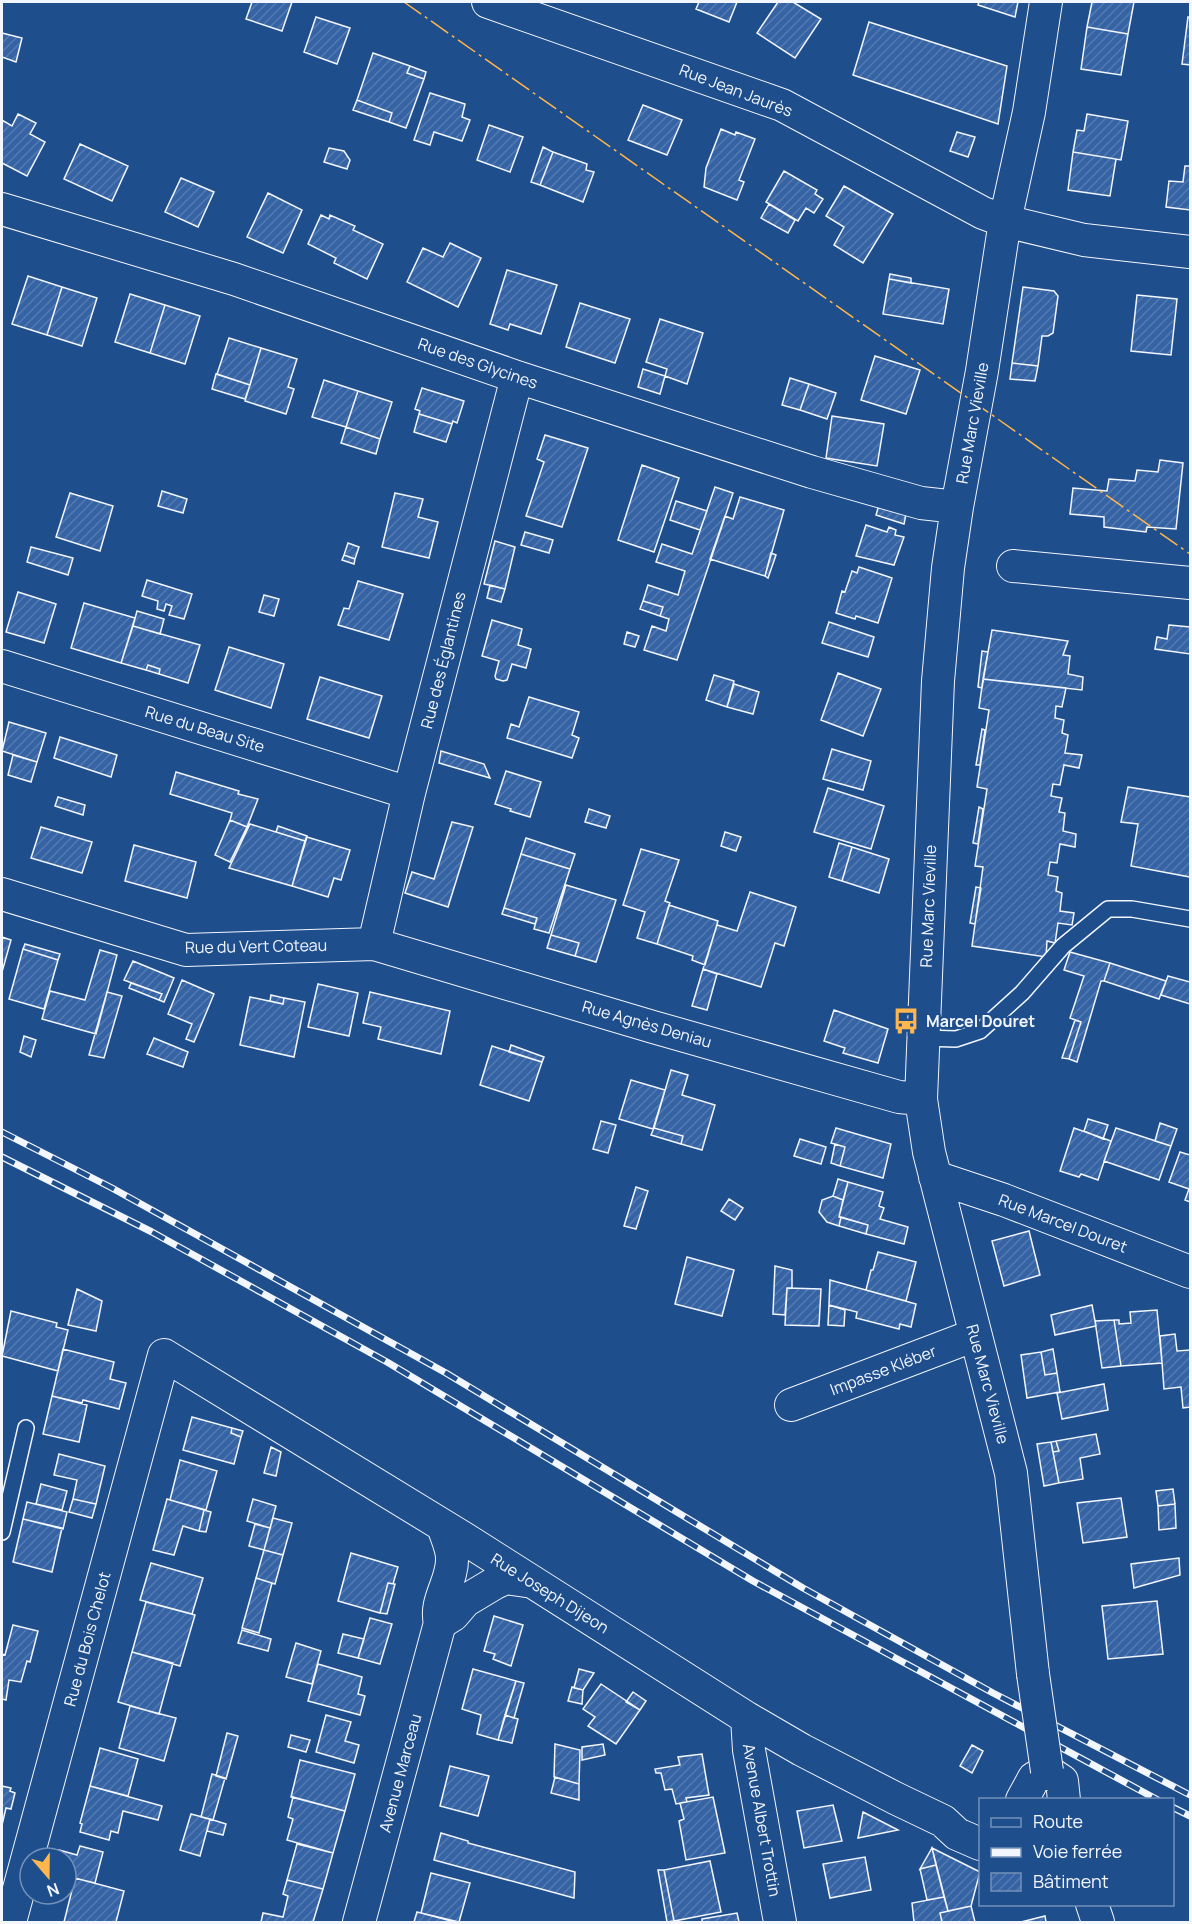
<svg xmlns="http://www.w3.org/2000/svg" width="1192" height="1924" font-family="Manrope,sans-serif">
<style>
.building{fill:url(#building-hatch);stroke:#f2f6ff;stroke-width:1.5}
.lines{fill:none;stroke-linecap:round;stroke-linejoin:round}
.lane-casing{stroke:#f2f6ff;stroke-width:18}
.street-casing{stroke:#f2f6ff;stroke-width:34}
.lane{stroke:#1f4e8c;stroke-width:15}
.street{stroke:#1f4e8c;stroke-width:32}
.rail-casing{stroke:#f2f6ff;stroke-width:7}
.rail{stroke:#1f4e8c;stroke-width:4.5;stroke-dasharray:14;stroke-linecap:butt}
.street-bridge-casing{stroke:#f2f6ff;stroke-width:34;stroke-linecap:butt}
.street-bridge{stroke:#1f4e8c;stroke-width:32}
.power{stroke:#ffb74d;stroke-width:1.5;stroke-dasharray:21 4.5 3 4.5;stroke-linecap:butt}
.labels{text-anchor:middle;stroke-width:4.5;stroke-linejoin:round;paint-order:stroke}
.street-label{font-size:16px;fill:#f2f6ff;stroke:#1f4e8c}
.poi-label{font-size:16px;font-weight:bold;fill:#f2f6ff;stroke:#1f4e8c;text-anchor:start}
</style>
<defs>
<pattern id="building-hatch" width="6" height="6" patternUnits="userSpaceOnUse" patternTransform="scale(1.5)"><rect width="6" height="6" fill="#3563a3"/><path d="M-1 1l2-2M0 6l6-6M5 7l2-2" fill="none" stroke="#537ab1"/></pattern>
</defs>
<rect width="100%" height="100%" fill="#1f4e8c"/>
<path class="building" d="M252 2H292L282 31 246 19Z
M699 2H737L729 22 696 9Z
M778 2H793L821 19 795 58 757 33Z
M979 2H1018L1015 17 978 5Z
M1092 2H1134L1128 34 1087 27Z
M316 17 350 28 337 64 304 52Z
M1188 17 1190 18V65L1182 64Z
M869 22 1007 66 998 124 853 75Z
M1087 27 1128 34 1121 75 1081 69Z
M2 33 22 38 16 62 2 57Z
M373 53 410 66 407 73 424 79 406 128 389 122 392 113 357 100Z
M410 66 426 72 424 79 407 73Z
M430 93 465 104 462 117 470 120 462 141 434 132 430 145 414 140Z
M357 100 392 113 389 122 353 110Z
M643 105 682 120 667 155 628 140Z
M18 114 36 123 30 134 45 142 27 176 2 163V120L12 126Z
M1087 114 1128 121 1121 160 1073 152 1077 130 1084 131Z
M489 125 523 137 510 172 477 160Z
M721 129 735 135 736 132 755 139 739 180 744 182 737 200 704 187 706 168Z
M957 132 975 137 968 157 950 151Z
M80 144 128 166 112 201 64 179Z
M543 147 553 152 540 185 531 182Z
M329 148 344 151 350 160 347 169 324 162Z
M553 152 587 164 586 170 594 172 583 202 540 185Z
M1073 152 1116 159 1110 196 1068 190Z
M1185 166H1190V210L1166 207 1169 181 1183 182Z
M784 171 817 190 815 194 823 199 814 213 806 208 798 221 766 202Z
M181 178 214 192 198 227 165 212Z
M844 186 893 214 863 263 834 245 844 227 826 216Z
M268 193 302 210 283 253 247 237Z
M769 204 795 220 788 233 761 218Z
M321 215 329 219 330 215 355 226 353 230 383 244 367 279 334 263 336 258 308 244Z
M450 243 481 258 458 307 407 282 423 248 443 257Z
M507 270 557 285 541 334 510 324 508 330 490 324Z
M890 274 911 278V283L889 279Z
M28 276 62 287 47 335 12 324Z
M889 279 949 289 943 324 883 314Z
M62 287 97 298 82 346 47 335Z
M1023 287 1054 291 1058 296 1053 333 1048 336H1042L1038 366 1012 363Z
M130 294 165 305 150 353 115 342Z
M1137 295 1177 299 1171 355 1131 351Z
M580 303 630 319 615 363 566 347Z
M165 305 200 316 185 364 150 353Z
M660 319 703 333 687 384 665 376 667 369 646 362Z
M229 338 261 348 250 385 217 374Z
M261 348 297 359 288 387 294 389 286 414 245 401Z
M875 356 920 370 906 414 861 400Z
M1012 363 1038 366 1035 381 1010 379Z
M643 369 665 376 660 394 638 387Z
M216 374 250 385 245 399 212 389Z
M790 378 809 384 800 410 782 405Z
M324 380 358 391 346 427 312 417Z
M809 384 836 393 827 419 800 410Z
M422 388 464 401 457 423 453 421 452 424 419 414 420 411 415 409Z
M358 391 392 402 380 439 346 427Z
M419 414 452 424 446 442 414 432Z
M832 416 884 424 877 466 826 458Z
M346 427 380 439 376 454 341 443Z
M545 435 588 448 562 527 526 516 544 462 537 459Z
M1160 460 1183 463 1176 529 1147 527 1146 532 1104 527V517L1070 514 1073 488 1107 491 1109 479 1135 481 1137 470 1158 472Z
M642 465 679 478 654 552 618 540Z
M715 487 733 493 677 660 644 650 652 626 666 631 669 619 660 616 663 607 643 601 648 585 678 595 685 571 656 562 662 544 692 554Z
M162 491 187 499 183 513 158 506Z
M70 493 113 506 100 551 56 537Z
M395 493 423 499 418 517 438 522 429 558 382 547Z
M740 497 784 510 765 576 710 559 725 516 733 519Z
M676 501 707 511 700 530 670 520Z
M879 505 906 514 904 524 876 515Z
M866 525 887 532 889 527 896 530 895 535 904 537 894 565 856 556Z
M525 532 553 540 549 553 521 545Z
M495 541 515 547 505 589 484 584Z
M348 543 359 547 355 559 344 555Z
M31 547 73 558 68 575 27 562Z
M771 553 776 555 768 578 765 576Z
M344 555 355 559 354 564 342 560Z
M859 567 892 578 878 623 856 616 855 619 836 613 842 591 845 592 852 571 857 573Z
M147 580 192 594 184 619 169 615 172 606 166 604 164 611 157 609 158 601 142 596Z
M358 581 403 594 389 640 338 625 344 608 349 609Z
M490 585 505 589 501 602 487 598Z
M18 592 56 604 44 643 6 632Z
M264 595 279 599 274 616 259 612Z
M643 601 663 607 660 616 640 609Z
M84 603 135 618 121 663 71 648Z
M137 611 164 619 160 634 133 626Z
M492 620 522 629 518 645 531 649 526 668 512 664 507 680 503 681 496 679 495 676 499 661 482 656Z
M829 622 874 637 868 657 822 643Z
M1169 625 1190 627V654L1155 649 1157 637 1167 639Z
M133 626 200 645 188 683 159 674 160 669 148 665 146 670 121 663Z
M992 630 1068 641 1063 655 1070 656 1068 674 1083 677 1082 690 983 679Z
M627 632 639 636 635 647 624 644Z
M229 647 284 664 271 708 215 690Z
M982 651 988 652 982 688 978 687Z
M148 665 160 669 159 674 146 670Z
M838 673 881 689 863 736 821 720Z
M714 675 734 681 727 707 706 700Z
M320 677 382 696 369 738 307 719Z
M983 679 1066 688 1062 707 1056 706 1055 718 1064 720 1062 733 1068 735 1065 753 1082 755 1079 768 1064 765 1060 785 1053 784 1051 796 1062 798 1059 812 1065 813 1063 831 1076 834 1075 847 1060 844 1057 863 1050 862 1048 875 1058 877 1056 891 1062 893 1060 911 1074 913 1072 925 1058 923 1055 943 1047 941 1046 957 972 946 983 867 975 866 987 789 977 787 989 710 979 708Z
M734 684 759 692 753 714 727 707Z
M529 697 579 712 572 735 579 738 572 758 507 738 511 724 519 727Z
M9 722 46 733 37 762 2 751Z
M982 729 985 730 980 765H976Z
M60 737 117 755 111 777 54 758Z
M832 749 871 761 863 790 823 779Z
M441 751 484 764 490 778 439 763Z
M13 755 37 762 31 782 8 775Z
M506 771 541 782 530 817 510 811 511 809 495 804Z
M176 772 239 791 238 794 258 799 247 827 230 820 232 813 170 794Z
M1128 787 1190 797V877L1131 866 1138 824 1121 822Z
M828 788 884 806 871 849 814 832Z
M58 797 85 805 83 815 55 806Z
M979 807 983 809 978 844 973 843Z
M589 809 610 816 606 828 585 822Z
M230 820 247 827 230 862 215 855Z
M452 822 473 827 448 907 405 893 412 872 434 879Z
M250 824 305 841 292 886 229 868Z
M278 826 307 836 305 841 276 832Z
M41 827 92 842 82 873 31 858Z
M725 832 741 837 736 851 721 846Z
M307 837 350 850 341 880 334 878 328 897 292 886Z
M526 838 575 854 570 869 521 854Z
M839 843 852 847 842 881 829 877Z
M134 845 196 862 187 898 125 881Z
M852 847 889 859 879 893 842 881Z
M641 849 679 860 665 901 670 903 657 944 637 938 645 912 623 905Z
M521 854 570 869 549 933 534 929 537 918 504 908Z
M566 885 616 900 596 962 575 956 579 943 551 935Z
M976 887 981 888 975 924 970 923Z
M750 892 796 907 784 946 775 943 761 987 703 969 717 925 737 931Z
M669 905 718 921 705 965 692 960 693 956 657 944Z
M504 908 537 918 535 924 502 914Z
M551 935 579 943 575 956 547 948Z
M2 937 11 940 2 972Z
M25 944 60 954 58 960 23 949Z
M23 949 58 960 44 1009 9 999Z
M100 950 117 955 96 1034 42 1019 50 991 85 1000Z
M1070 952 1110 963 1104 981H1101L1077 1062 1069 1059 1081 1022 1070 1018 1084 976 1064 970Z
M133 961 174 978 164 1002 159 1000 162 994 124 980Z
M1110 963 1166 981 1159 999 1104 981Z
M703 969 717 974 707 1010 692 1006Z
M1168 976 1190 982V1004L1161 995Z
M182 980 214 994 194 1042 186 1039 192 1024 168 1014Z
M131 983 162 994 159 1000 129 988Z
M318 984 358 993 349 1036 308 1027Z
M107 992 122 996 104 1058 89 1055Z
M370 992 450 1011 441 1054 378 1039 381 1027 363 1023Z
M271 995 284 998 283 1004 270 1001Z
M250 997 283 1004 284 998 305 1002 294 1057 240 1045Z
M834 1010 888 1029 878 1063 843 1053 845 1048 824 1041Z
M1075 1020 1081 1022 1069 1059 1062 1058Z
M24 1036 36 1040 31 1057 20 1052Z
M154 1038 188 1052 183 1067 147 1054Z
M511 1045 544 1057 542 1062 509 1052Z
M492 1046 542 1062 529 1101 480 1085Z
M671 1070 688 1075 682 1095 715 1105 702 1150 681 1144 683 1136 654 1128Z
M631 1080 665 1090 653 1129 619 1119Z
M1088 1119 1108 1125 1103 1139 1084 1131Z
M601 1121 616 1125 608 1153 593 1149Z
M1160 1123 1177 1129 1171 1146 1155 1141Z
M654 1128 683 1136 681 1144 651 1135Z
M836 1128 891 1144 883 1178 840 1166 845 1147 831 1143Z
M1074 1128 1111 1141 1098 1180 1081 1174 1079 1177 1060 1171Z
M1116 1128 1171 1146 1159 1180 1104 1161Z
M800 1139 826 1147 821 1164 794 1156Z
M835 1144 845 1147 840 1166 831 1163Z
M1180 1152 1190 1155V1202L1185 1200 1189 1189 1169 1182Z
M838 1179 848 1182 843 1200 833 1196Z
M848 1182 883 1192 879 1206 884 1208 880 1219 908 1227 904 1244 866 1234 868 1225 839 1217Z
M636 1187 648 1191 636 1229 624 1226Z
M833 1196 843 1200 839 1217H841L839 1226 827 1222 819 1212 822 1200Z
M729 1199 743 1208 735 1220 721 1211Z
M841 1217 868 1225 866 1234 839 1226Z
M1029 1231 1040 1275 1004 1286 992 1241Z
M878 1252 916 1262 906 1301 866 1290 871 1270H873Z
M687 1257 734 1270 722 1316 675 1304Z
M775 1266 792 1270V1288H787L785 1315 773 1314Z
M830 1280 916 1304 911 1327 900 1324 899 1329 856 1318 857 1312 829 1305Z
M787 1288 821 1289 819 1326 785 1325Z
M77 1289 102 1301 96 1331 68 1325Z
M829 1305 845 1310 844 1326 828 1325Z
M1092 1305 1096 1326 1055 1335 1051 1315Z
M1157 1310 1162 1363 1121 1366 1114 1320H1119V1324L1131 1323 1130 1312Z
M11 1311 57 1323 56 1327 68 1330 58 1371 2 1356Z
M1114 1320 1121 1366 1102 1368 1095 1321Z
M1175 1334 1177 1351 1190 1350V1407L1183 1408 1181 1387 1164 1389 1160 1336Z
M63 1349 114 1362 110 1379 126 1383 119 1409 83 1400 82 1403 52 1396Z
M1053 1349 1057 1373 1045 1375 1041 1352Z
M1041 1352 1045 1375 1057 1373 1060 1392 1027 1398 1021 1355Z
M1104 1384 1108 1410 1062 1419 1057 1393Z
M52 1396 87 1405 79 1442 43 1434Z
M192 1417 232 1428 231 1433 241 1437 234 1464 183 1450Z
M232 1428 243 1431 241 1437 231 1433Z
M1096 1434 1100 1454 1080 1458 1083 1479 1059 1483 1053 1452 1059 1451 1056 1441Z
M1056 1441 1059 1451 1053 1452 1051 1442Z
M1051 1442 1059 1483 1044 1486 1037 1444Z
M271 1447 281 1452 276 1476 264 1473Z
M59 1454 105 1466 96 1504 73 1499 77 1480 54 1475Z
M180 1460 217 1471 206 1510 170 1500Z
M41 1484 67 1491 62 1510 36 1504Z
M1173 1489 1175 1504 1158 1506 1156 1491Z
M1121 1498 1127 1537 1083 1543 1077 1503Z
M73 1499 96 1504 92 1518 69 1512Z
M167 1499 204 1510 199 1531 183 1526 174 1555 153 1550Z
M253 1499 276 1506 270 1528 247 1521Z
M27 1502 67 1512 63 1529 23 1519Z
M1175 1504 1176 1528 1159 1530 1158 1506Z
M204 1510 211 1512 206 1532 199 1531Z
M273 1518 292 1523 283 1555 264 1550Z
M23 1519 62 1528 52 1572 13 1562Z
M255 1524 270 1528 264 1550 249 1546Z
M264 1550 283 1555 275 1584 256 1578Z
M351 1553 398 1567 393 1584 388 1583 380 1613 338 1601Z
M1179 1558 1180 1575 1134 1588 1131 1564Z
M151 1563 203 1578 192 1614 140 1600Z
M256 1578 272 1583 259 1633 242 1628Z
M388 1583 395 1584 387 1614 380 1613Z
M1157 1601 1163 1654 1108 1659 1102 1606Z
M146 1602 195 1615 180 1666 132 1652Z
M494 1616 523 1625 511 1666 493 1659 495 1654 484 1651Z
M370 1618 392 1624 380 1664 358 1658Z
M13 1625 38 1631 30 1662 27 1661 21 1682 9 1680 6 1700 2 1699V1654L5 1655Z
M242 1630 271 1639 268 1651 238 1643Z
M343 1634 364 1639 358 1658 338 1653Z
M296 1643 321 1651 312 1684 286 1677Z
M132 1652 173 1663 159 1714 118 1702Z
M318 1664 362 1677 358 1694 365 1696 360 1715 308 1701Z
M473 1669 516 1681 498 1740 477 1734 481 1715 462 1709Z
M579 1669 594 1673 583 1690 574 1688Z
M516 1681 524 1683 514 1718 505 1715Z
M601 1684 640 1710 616 1744 588 1726 595 1717 583 1709Z
M572 1687 583 1690 582 1704 568 1701Z
M633 1692 646 1701 640 1710 626 1702Z
M130 1706 176 1718 164 1761 119 1748Z
M326 1715 351 1722 345 1741 359 1745 354 1763 316 1752Z
M505 1715 518 1719 512 1743 498 1740Z
M227 1733 238 1736 226 1779 216 1776Z
M291 1735 310 1740 306 1752 288 1747Z
M555 1744 580 1750 579 1784 554 1777Z
M603 1744 605 1755 582 1760V1747Z
M972 1745 983 1751 972 1773 960 1766Z
M100 1748 138 1759 128 1796 90 1786Z
M702 1754 709 1795 686 1798 687 1802 676 1804 672 1789 665 1790 661 1773H656L655 1769 680 1765 678 1757Z
M300 1760 355 1774 345 1811 291 1797Z
M450 1766 489 1776 478 1816 440 1806Z
M212 1774 225 1778 213 1820 201 1817Z
M555 1777 579 1784V1800L551 1793Z
M2 1786 11 1788 10 1791 15 1793 11 1809 6 1808 2 1825Z
M90 1786 162 1806 158 1820 123 1811 118 1833 111 1831 109 1840 80 1832 82 1824 80 1823Z
M293 1797 345 1811 333 1853 287 1840 293 1819 288 1817Z
M713 1797 725 1853 686 1860 679 1821 684 1819 680 1803Z
M833 1805 842 1841 804 1848 797 1811Z
M863 1812 898 1830 858 1838Z
M191 1814 210 1819 200 1856 180 1850Z
M210 1819 226 1824 223 1835 207 1831Z
M441 1833 468 1841V1843L575 1872 574 1898 434 1860Z
M297 1844 333 1853 323 1889 287 1880Z
M80 1846 103 1852 95 1883 66 1876V1858H57L59 1850 77 1855Z
M932 1848 936 1865 920 1869Z
M932 1848 980 1872 971 1906 948 1911Z
M865 1857 871 1890 830 1898 823 1864Z
M710 1861 721 1912 674 1921 664 1870Z
M936 1865 944 1897 927 1900 920 1869Z
M658 1870H664L674 1921 667 1922Z
M431 1873 470 1883 459 1922 421 1913Z
M75 1878 124 1891 116 1922H64Z
M287 1880 323 1889 313 1922H261L263 1913 283 1917 288 1896 283 1894Z
M944 1897 948 1911 940 1913 942 1922H914L912 1903Z
M971 1906 975 1922H942L940 1913Z
M417 1912 421 1913 455 1922H414Z
M737 1913 739 1922H702V1919Z
M1045 1916 1046 1922H1021Z"/>
<g class="lines">
<g class="lane-casing">
<path id="lane" d="M923 1038 956 1039 980 1031 1022 993 1063 946 1108 909H1132L1190 919
M2 1532 26 1428"/>
</g>
<g class="street-casing">
<path id="street" d="M488 2 782 105 983 213 1005 221 1084 240 1190 252
M2 209 234 279 517 377 812 472 921 503 957 507
M1013 566 1190 583
M2 666 409 793
M2 894 186 950 374 944 653 1027 899 1097 921 1099
M374 944 409 793 517 377
M935 1177 1004 1200 1190 1272
M791 1405 975 1335
M440 1623 453 1615 465 1601 495 1583 506 1578 533 1582
M1033 1674 1011 1473 929 1152 921 1099 938 681 948 568 957 507 982 371 1005 221 1029 112 1046 2
M747 1718 749 1750 780 1922
M1022 1800 1034 1778 1047 1771 1062 1781 1064 1800
M1092 1904 1098 1922
M10 1922 164 1355 465 1539 747 1718 802 1750 895 1798 943 1821 957 1834 980 1844
M359 1922 440 1623C434 1601 453 1581 452 1558 452 1548 446 1536 443 1526"/>
</g>
<use href="#lane" class="lane"/>
<use href="#street" class="street"/>
<g class="rail-casing">
<path id="rail" d="M2 1132 112 1188 446 1373 803 1588 993 1693 1190 1795
M2 1157 152 1232 387 1362 753 1581 1158 1800
M1172 1807 1190 1816"/>
</g>
<use href="#rail" class="rail"/>
<g class="street-bridge-casing">
<path id="street-bridge" d="M1033 1674 1047 1771"/>
</g>
<use href="#street-bridge" class="street-bridge"/>
<path class="power" d="M404 2 1190 554"/>
</g>
<defs>
<g id="bus-bare" transform="scale(2.07)"><path d="M-5-6H5V4H4V6H2V4H-2V6H-4V4H-5ZM-3.5-4V0h7V-4ZM-3.5 1.2v1.5H-2V1.2ZM2 1.2v1.5H3.5V1.2Z" fill="#ffb74d" stroke="#1f4e8c" stroke-width="2.5" paint-order="stroke"/></g>
</defs>
<g fill-rule="evenodd">
<use href="#bus-bare" x="906" y="1021"/>
</g>
<g class="labels">
<g class="street-label">
<text transform="translate(736 90) rotate(21)" y="6">Rue Jean Jaurès</text>
<text transform="translate(478 363) rotate(19)" y="6">Rue des Glycines</text>
<text transform="translate(972 423) rotate(-80)" y="6">Rue Marc Vieville</text>
<text transform="translate(443 660) rotate(-76)" y="6">Rue des Églantines</text>
<text transform="translate(205 729) rotate(17)" y="6">Rue du Beau Site</text>
<text transform="translate(928 906) rotate(-88)" y="6">Rue Marc Vieville</text>
<text transform="translate(256 946) rotate(-1)" y="6">Rue du Vert Coteau</text>
<text transform="translate(647 1024) rotate(16)" y="6">Rue Agnès Deniau</text>
<text transform="translate(1063 1223) rotate(21)" y="6">Rue Marcel Douret</text>
<text transform="translate(883 1370) rotate(-21)" y="6">Impasse Kléber</text>
<text transform="translate(988 1384) rotate(75)" y="6">Rue Marc Vieville</text>
<text transform="translate(550 1593) rotate(32)" y="6">Rue Joseph Dijeon</text>
<text transform="translate(87 1639) rotate(-75)" y="6">Rue du Bois Chelot</text>
<text transform="translate(400 1773) rotate(-75)" y="6">Avenue Marceau</text>
<text transform="translate(762 1820) rotate(80)" y="6">Avenue Albert Trottin</text>
</g>
<g class="poi-label">
<text x="926" y="1027">Marcel Douret</text>
</g>
</g>
<rect width="1192" height="1924" fill="none" stroke="#f2f6ff" stroke-width="6"/>
<rect x="979" y="1798" width="195" height="108" fill="#1f4e8c" stroke="#7391ba" stroke-width="1.5"/>
<rect x="991" y="1818" width="30" height="9" fill="#1f4e8c" stroke="#7391ba" stroke-width="1.5"/>
<text x="1033" y="1828" font-size="18" fill="#f2f6ff">Route</text>
<rect x="991" y="1848" width="30" height="9" fill="#f2f6ff" stroke="#7391ba" stroke-width="1.5"/>
<text x="1033" y="1858" font-size="18" fill="#f2f6ff">Voie ferrée</text>
<rect x="991" y="1873" width="30" height="18" fill="url(#building-hatch)" stroke="#7391ba" stroke-width="1.5"/>
<text x="1033" y="1888" font-size="18" fill="#f2f6ff">Bâtiment</text>
<g transform="translate(48 1876) rotate(160)"><circle r="28" fill="#1f4e8c" stroke="#7391ba" stroke-width="1.5"/>
<path d="M0-4.5L10 22L0 15L-10 22Z" fill="#ffb74d"/>
<text y="-9" font-size="16" font-weight="bold" text-anchor="middle" fill="#f2f6ff">N</text>
</g>
</svg>
